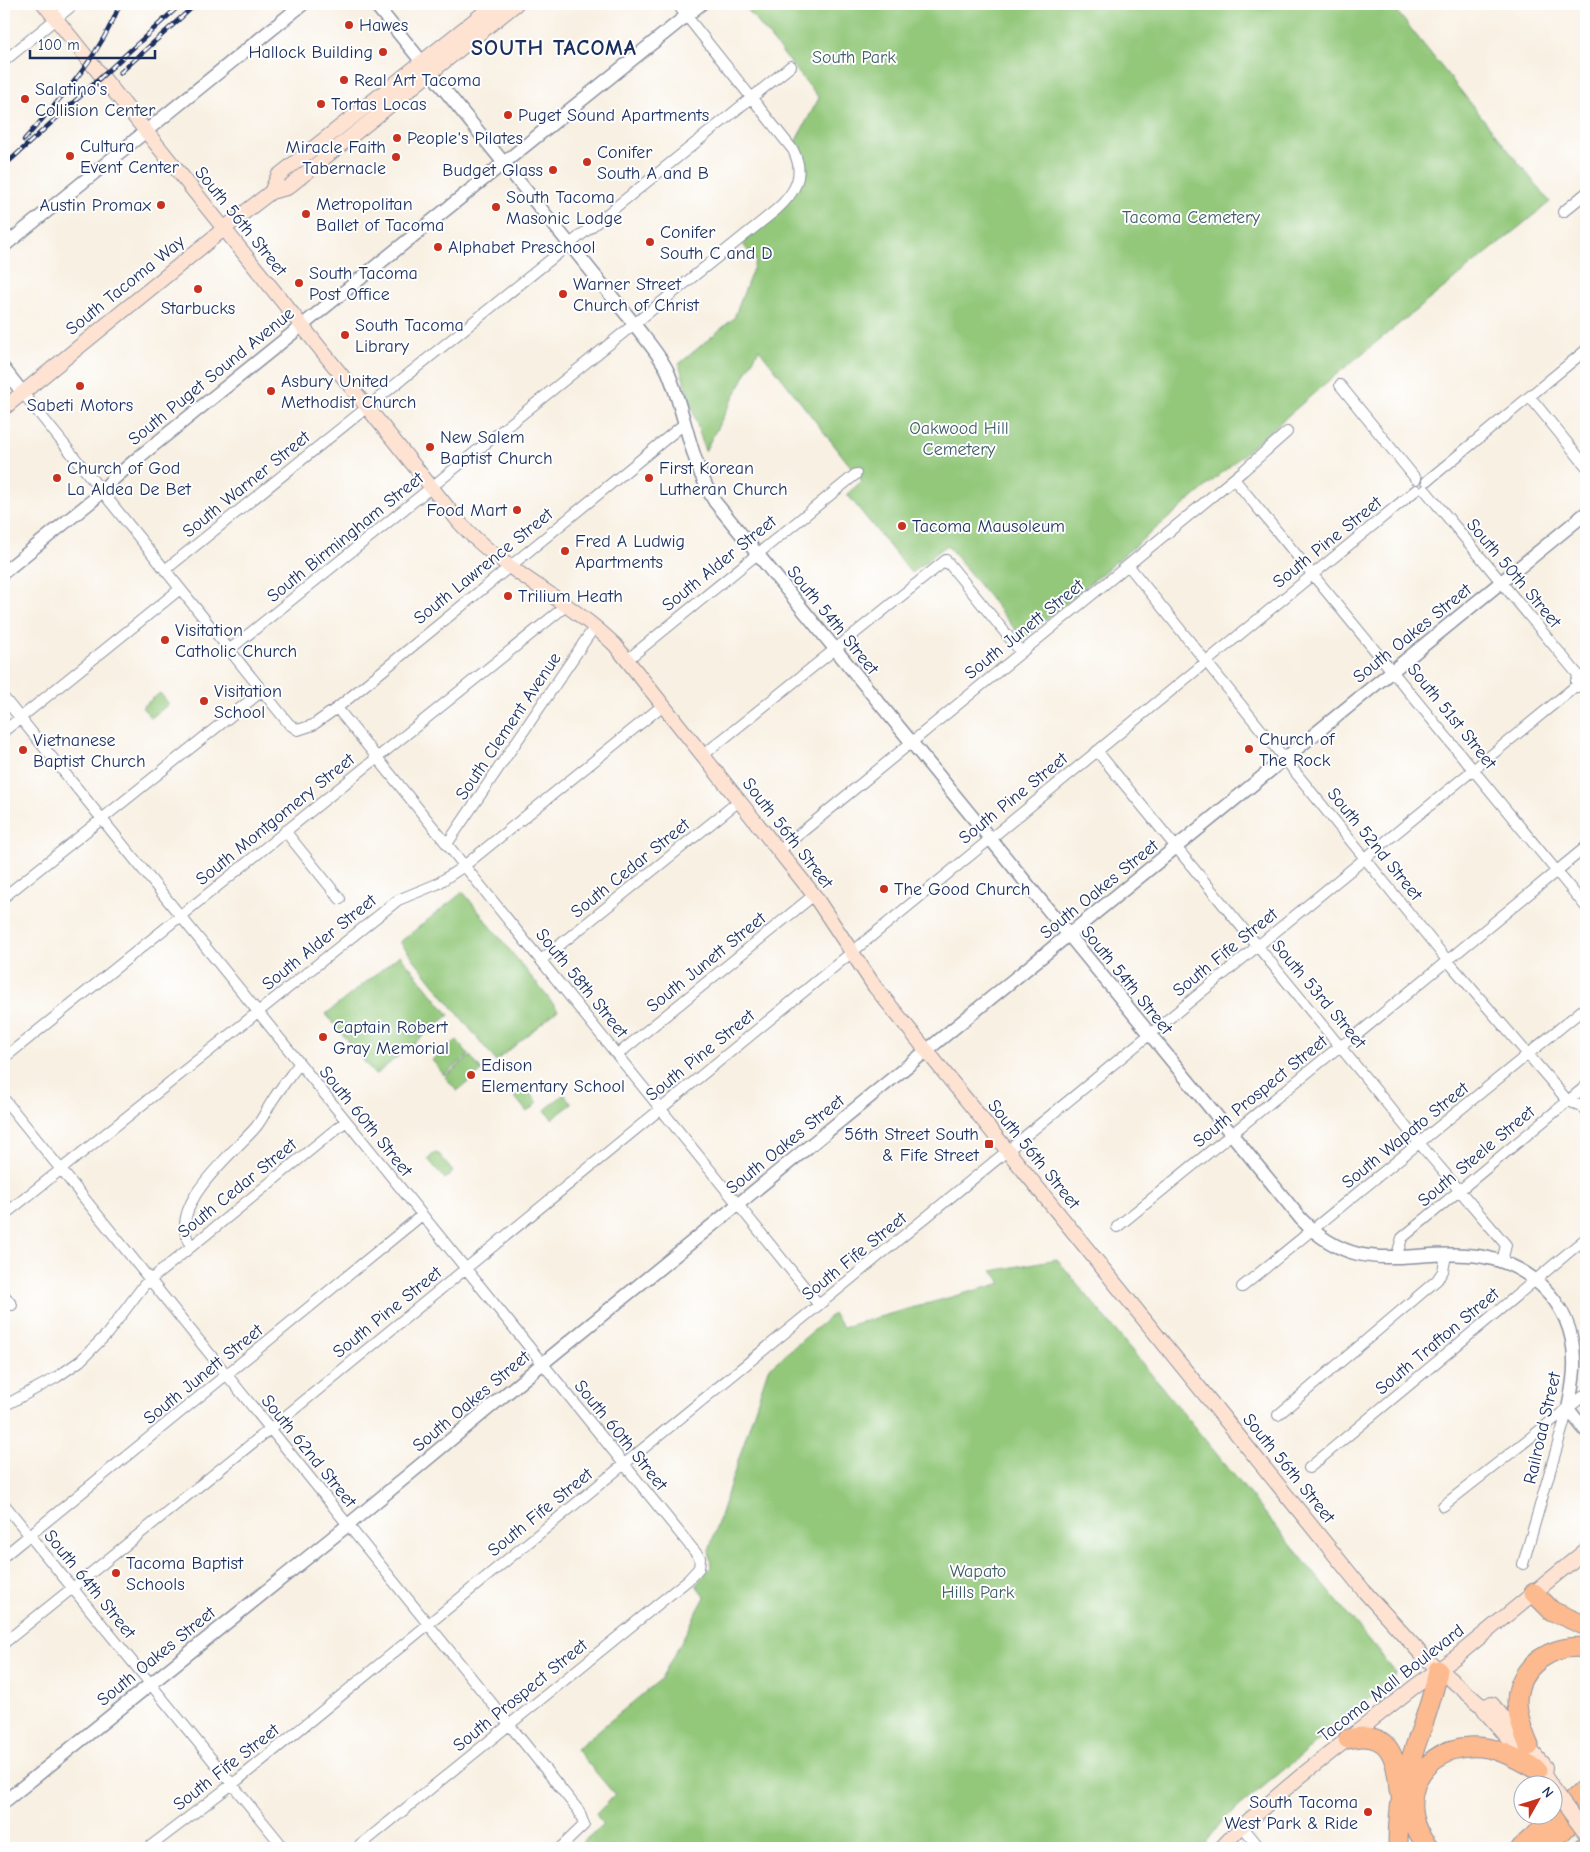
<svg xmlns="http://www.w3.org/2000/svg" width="1590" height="1852" font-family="'Comic Neue',sans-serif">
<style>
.green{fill:#93c87a;stroke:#577c6c}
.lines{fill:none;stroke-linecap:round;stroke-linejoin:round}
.minor-casing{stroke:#8a90a0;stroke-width:12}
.tertiary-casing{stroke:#8a90a0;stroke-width:15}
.secondary-casing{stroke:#8a90a0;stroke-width:16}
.motorway-casing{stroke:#8a90a0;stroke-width:21}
.minor{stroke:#fff;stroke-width:10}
.tertiary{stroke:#fff;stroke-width:12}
.secondary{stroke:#fee3d2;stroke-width:14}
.motorway{stroke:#fcba8e;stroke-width:19}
.rail-casing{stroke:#1b2f5e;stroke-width:4.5}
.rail{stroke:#fff;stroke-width:2.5;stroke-dasharray:8;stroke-linecap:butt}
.secondary-bridge-casing{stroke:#8a90a0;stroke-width:16;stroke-linecap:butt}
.secondary-bridge{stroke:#fee3d2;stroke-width:14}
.poi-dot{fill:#c8321e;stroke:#fff;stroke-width:2}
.labels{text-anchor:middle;stroke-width:4;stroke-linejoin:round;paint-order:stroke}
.poi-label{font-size:18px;fill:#1b2f5e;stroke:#fff;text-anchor:start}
.park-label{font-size:18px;fill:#3f5d66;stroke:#fff}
.street-label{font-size:18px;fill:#1b2f5e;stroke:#fff}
.district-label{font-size:22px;font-weight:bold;letter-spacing:1px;fill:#1b2f5e;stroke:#fff}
</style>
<rect width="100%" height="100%" fill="#fff"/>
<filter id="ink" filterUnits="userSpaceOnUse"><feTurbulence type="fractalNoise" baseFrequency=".02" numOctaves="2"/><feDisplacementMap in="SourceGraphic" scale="10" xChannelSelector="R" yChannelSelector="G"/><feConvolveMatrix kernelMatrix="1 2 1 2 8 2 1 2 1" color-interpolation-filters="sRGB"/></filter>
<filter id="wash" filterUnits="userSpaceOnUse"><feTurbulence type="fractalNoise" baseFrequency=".0096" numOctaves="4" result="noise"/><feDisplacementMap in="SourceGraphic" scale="20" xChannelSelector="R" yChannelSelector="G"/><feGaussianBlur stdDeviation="1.12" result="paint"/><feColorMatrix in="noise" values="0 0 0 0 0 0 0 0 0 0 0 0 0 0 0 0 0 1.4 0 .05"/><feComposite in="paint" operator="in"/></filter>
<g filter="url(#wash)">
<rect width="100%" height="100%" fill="#f8f0e2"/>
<path class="green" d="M743 4H1391L1550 202 1327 382 1201 491 1023 639 947 545 911 573 847 494 862 481 759 349 705 451 679 364 734 318 756 261 742 243 802 181 807 162 795 142 819 98Z
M160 693 169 704 151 718 142 707Z
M463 892 558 1010 496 1061 400 942Z
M400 955 449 1015 375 1075 326 1014Z
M457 1040 469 1055 444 1075 432 1060Z
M470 1056 482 1071 457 1091 445 1077Z
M523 1089 528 1090 538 1103 527 1112 514 1096Z
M564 1094 572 1104 552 1119 545 1110Z
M435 1153 439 1154 453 1172 445 1179 428 1159Z
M1057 1259 1395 1672 1390 1682 1223 1820 1202 1848H575L603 1825 596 1814 615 1795 576 1749 661 1679 705 1597 696 1585 711 1567 709 1550 768 1369 833 1314 843 1327 1002 1283 992 1271Z"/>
</g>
<g filter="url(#ink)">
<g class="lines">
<g class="minor-casing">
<path id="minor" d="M4 61 74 4
M1563 212 1586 193
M1340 385 1416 479
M22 392 289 724 298 730 313 725 337 708 684 424
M1530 397 1586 466
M1234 479 1586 907
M1427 481 1586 350
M1425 490 1579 676
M1128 565 1447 960 1568 1101 1579 1105 1586 1111
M165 570 791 66
M229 650 776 210C795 193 806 175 793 150L677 4
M627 660 856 474
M1586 676H1579L1576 681 1579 687 1586 686
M4 698 700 1558 699 1568 688 1580 357 1848
M337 708 819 1305
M4 731 180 589
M1097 751 1420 1144 1506 1245 1502 1261
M702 756 946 560 1021 652
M285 831 340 899
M447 844 595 626
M780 850 1243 471 1287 432
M4 897 262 691
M541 960 739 801
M617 1055 814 895
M4 1058 567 605
M4 1099 579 1811 584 1825 560 1848
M4 1215 398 900 437 884 464 866 662 706
M1117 1227 1340 1046 1353 1038 1586 847
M191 1246C164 1206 234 1153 256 1127 263 1118 268 1107 274 1098 282 1086 291 1075 299 1064
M1396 1258 1402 1238 1586 1086
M1242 1287 1586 1007
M4 1295 12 1305
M4 1406 57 1377 80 1361 107 1334 144 1285 346 1121
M1278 1415 1437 1280 1443 1271 1446 1255
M1309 1468 1586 1238
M4 1504 284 1848
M1443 1506 1586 1394
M4 1556 422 1215
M1523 1564 1568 1409
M4 1643 270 1429 1416 490
M1242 1826 1260 1848
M148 1848 239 1779 1577 685"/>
</g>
<g class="tertiary-casing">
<path id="tertiary" d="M375 4 635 325C646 340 660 355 668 372 686 415 690 462 715 502L1301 1219C1356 1276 1400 1251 1467 1255 1525 1258 1573 1300 1574 1360 1575 1377 1571 1393 1568 1409L1586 1431
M4 246 303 4
M4 369 22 392
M4 572 93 500 110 482 139 457 701 4
M4 1802 348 1525 542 1364 1586 513"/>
</g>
<g class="secondary-casing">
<path id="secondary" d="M44 4 460 523C504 572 567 598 615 645L814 895 875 987 1364 1591 1423 1656 1482 1706 1487 1714 1531 1764 1544 1775 1550 1784
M271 192 278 176 495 4
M4 408 236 219 271 192 287 188 516 4
M1482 1706 1492 1704 1545 1767 1544 1774
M1221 1848 1242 1826 1302 1775 1414 1687 1457 1656 1586 1550"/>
</g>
<g class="motorway-casing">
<path id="motorway" d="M1534 1593 1552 1611 1586 1626
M1348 1739C1389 1729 1397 1757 1399 1791
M1529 1746C1523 1732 1517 1716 1517 1701 1518 1665 1554 1643 1586 1648
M1398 1848C1398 1823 1400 1796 1407 1772 1417 1737 1432 1706 1438 1670
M1429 1848C1394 1809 1415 1750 1469 1747 1494 1745 1516 1758 1537 1770
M1521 1848 1586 1787
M1545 1848 1586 1808
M1583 1848 1586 1846"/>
</g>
<use href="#minor" class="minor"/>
<use href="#tertiary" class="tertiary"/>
<use href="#secondary" class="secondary"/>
<use href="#motorway" class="motorway"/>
<g class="rail-casing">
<path id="rail" d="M120 73 196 4
M24 140C61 98 100 56 120 4
M4 166 181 4"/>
</g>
<use href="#rail" class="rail"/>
<g class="secondary-bridge-casing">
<path id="secondary-bridge" d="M1552 1788 1586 1834"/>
</g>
<use href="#secondary-bridge" class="secondary-bridge"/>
</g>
</g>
<g class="poi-dot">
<circle cx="349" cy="25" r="5"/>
<circle cx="383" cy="52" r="5"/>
<circle cx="344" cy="80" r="5"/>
<circle cx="25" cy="99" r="5"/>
<circle cx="321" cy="104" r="5"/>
<circle cx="508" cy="115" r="5"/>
<circle cx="397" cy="138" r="5"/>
<circle cx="70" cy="156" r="5"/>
<circle cx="396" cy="157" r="5"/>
<circle cx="587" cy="162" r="5"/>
<circle cx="553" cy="170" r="5"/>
<circle cx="161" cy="205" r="5"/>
<circle cx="496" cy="207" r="5"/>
<circle cx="306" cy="214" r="5"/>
<circle cx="650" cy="242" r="5"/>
<circle cx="438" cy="247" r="5"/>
<circle cx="299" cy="283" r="5"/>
<circle cx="198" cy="289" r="5"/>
<circle cx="563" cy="294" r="5"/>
<circle cx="345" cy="335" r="5"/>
<circle cx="80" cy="386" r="5"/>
<circle cx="271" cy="391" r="5"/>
<circle cx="430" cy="447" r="5"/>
<circle cx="57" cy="478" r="5"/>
<circle cx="649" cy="478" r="5"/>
<circle cx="517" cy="510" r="5"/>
<circle cx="902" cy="526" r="5"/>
<circle cx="565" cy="551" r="5"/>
<circle cx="508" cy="596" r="5"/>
<circle cx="165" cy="640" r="5"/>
<circle cx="204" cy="701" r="5"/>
<circle cx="1249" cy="749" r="5"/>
<circle cx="23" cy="750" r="5"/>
<circle cx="884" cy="889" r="5"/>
<circle cx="323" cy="1037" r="5"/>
<circle cx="471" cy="1075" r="5"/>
<rect x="984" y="1139" width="10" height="10" rx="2.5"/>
<circle cx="116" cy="1573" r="5"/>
<circle cx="1368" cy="1812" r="5"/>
</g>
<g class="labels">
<g class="poi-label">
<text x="359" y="31">Hawes</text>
<text x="373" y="58" text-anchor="end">Hallock Building</text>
<text x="354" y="86">Real Art Tacoma</text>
<text x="35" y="95">Salatino's<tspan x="35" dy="21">Collision Center</tspan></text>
<text x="331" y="110">Tortas Locas</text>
<text x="518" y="121">Puget Sound Apartments</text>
<text x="407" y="144">People's Pilates</text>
<text x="80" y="152">Cultura<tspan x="80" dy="21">Event Center</tspan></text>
<text x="386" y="153" text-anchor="end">Miracle Faith<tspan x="386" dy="21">Tabernacle</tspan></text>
<text x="597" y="158">Conifer<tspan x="597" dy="21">South A and B</tspan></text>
<text x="543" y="176" text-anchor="end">Budget Glass</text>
<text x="506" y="203">South Tacoma<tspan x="506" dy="21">Masonic Lodge</tspan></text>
<text x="316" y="210">Metropolitan<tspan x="316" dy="21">Ballet of Tacoma</tspan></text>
<text x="151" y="211" text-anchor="end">Austin Promax</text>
<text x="660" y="238">Conifer<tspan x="660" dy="21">South C and D</tspan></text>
<text x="448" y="253">Alphabet Preschool</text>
<text x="309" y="279">South Tacoma<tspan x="309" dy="21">Post Office</tspan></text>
<text x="573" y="290">Warner Street<tspan x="573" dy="21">Church of Christ</tspan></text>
<text x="198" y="314" text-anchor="middle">Starbucks</text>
<text x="355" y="331">South Tacoma<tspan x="355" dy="21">Library</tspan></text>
<text x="281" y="387">Asbury United<tspan x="281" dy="21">Methodist Church</tspan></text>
<text x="80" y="411" text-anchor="middle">Sabeti Motors</text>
<text x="440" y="443">New Salem<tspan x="440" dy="21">Baptist Church</tspan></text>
<text x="67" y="474">Church of God<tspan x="67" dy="21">La Aldea De Bet</tspan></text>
<text x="659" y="474">First Korean<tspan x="659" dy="21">Lutheran Church</tspan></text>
<text x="507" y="516" text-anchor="end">Food Mart</text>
<text x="912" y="532">Tacoma Mausoleum</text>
<text x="575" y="547">Fred A Ludwig<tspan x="575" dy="21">Apartments</tspan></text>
<text x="518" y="602">Trilium Heath</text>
<text x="175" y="636">Visitation<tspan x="175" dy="21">Catholic Church</tspan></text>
<text x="214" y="697">Visitation<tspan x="214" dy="21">School</tspan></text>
<text x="1259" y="745">Church of<tspan x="1259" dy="21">The Rock</tspan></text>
<text x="33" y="746">Vietnanese<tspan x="33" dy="21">Baptist Church</tspan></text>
<text x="894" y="895">The Good Church</text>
<text x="333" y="1033">Captain Robert<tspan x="333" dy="21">Gray Memorial</tspan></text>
<text x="481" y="1071">Edison<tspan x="481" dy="21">Elementary School</tspan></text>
<text x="979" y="1140" text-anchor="end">56th Street South<tspan x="979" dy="21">&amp; Fife Street</tspan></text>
<text x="126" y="1569">Tacoma Baptist<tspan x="126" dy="21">Schools</tspan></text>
<text x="1358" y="1808" text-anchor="end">South Tacoma<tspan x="1358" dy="21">West Park &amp; Ride</tspan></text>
</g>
<g class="park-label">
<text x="854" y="63">South Park</text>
<text x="1191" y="223">Tacoma Cemetery</text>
<text x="959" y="434">Oakwood Hill<tspan x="959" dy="21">Cemetery</tspan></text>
<text x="978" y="1577">Wapato<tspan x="978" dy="21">Hills Park</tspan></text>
</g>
<g class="street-label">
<text transform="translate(241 221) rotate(51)" y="6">South 56th Street</text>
<text transform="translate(125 285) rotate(-39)" y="6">South Tacoma Way</text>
<text transform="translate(211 376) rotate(-39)" y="6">South Puget Sound Avenue</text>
<text transform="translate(246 484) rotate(-39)" y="6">South Warner Street</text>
<text transform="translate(345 537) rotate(-39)" y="6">South Birmingham Street</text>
<text transform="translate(1327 542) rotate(-39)" y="6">South Pine Street</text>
<text transform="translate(719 563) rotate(-39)" y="6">South Alder Street</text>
<text transform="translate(483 566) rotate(-39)" y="6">South Lawrence Street</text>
<text transform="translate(1514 573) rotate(50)" y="6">South 50th Street</text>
<text transform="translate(833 620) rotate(51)" y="6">South 54th Street</text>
<text transform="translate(1024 629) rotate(-39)" y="6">South Junett Street</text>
<text transform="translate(1412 633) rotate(-39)" y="6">South Oakes Street</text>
<text transform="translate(1452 716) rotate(51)" y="6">South 51st Street</text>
<text transform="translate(508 726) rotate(-56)" y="6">South Clement Avenue</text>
<text transform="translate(1013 798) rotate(-39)" y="6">South Pine Street</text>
<text transform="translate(275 819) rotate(-39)" y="6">South Montgomery Street</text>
<text transform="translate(788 833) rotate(52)" y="6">South 56th Street</text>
<text transform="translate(1375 844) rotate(51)" y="6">South 52nd Street</text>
<text transform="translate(630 868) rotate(-39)" y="6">South Cedar Street</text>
<text transform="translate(1099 889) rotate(-39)" y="6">South Oakes Street</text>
<text transform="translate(319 942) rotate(-39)" y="6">South Alder Street</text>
<text transform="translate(1225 952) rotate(-39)" y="6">South Fife Street</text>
<text transform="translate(706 962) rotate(-39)" y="6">South Junett Street</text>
<text transform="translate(1127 980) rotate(51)" y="6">South 54th Street</text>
<text transform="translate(582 983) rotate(51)" y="6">South 58th Street</text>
<text transform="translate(1319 994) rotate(50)" y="6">South 53rd Street</text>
<text transform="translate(700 1055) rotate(-39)" y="6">South Pine Street</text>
<text transform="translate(1260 1091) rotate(-39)" y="6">South Prospect Street</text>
<text transform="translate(366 1121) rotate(51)" y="6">South 60th Street</text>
<text transform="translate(1405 1135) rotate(-39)" y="6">South Wapato Street</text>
<text transform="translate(785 1144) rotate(-39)" y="6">South Oakes Street</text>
<text transform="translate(1034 1154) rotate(51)" y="6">South 56th Street</text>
<text transform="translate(1476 1156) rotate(-40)" y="6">South Steele Street</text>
<text transform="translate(237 1188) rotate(-39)" y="6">South Cedar Street</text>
<text transform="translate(854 1256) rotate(-39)" y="6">South Fife Street</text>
<text transform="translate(387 1312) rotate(-39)" y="6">South Pine Street</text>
<text transform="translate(1437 1341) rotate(-40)" y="6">South Trafton Street</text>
<text transform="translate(203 1374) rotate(-39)" y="6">South Junett Street</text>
<text transform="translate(471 1401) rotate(-40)" y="6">South Oakes Street</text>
<text transform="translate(1542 1428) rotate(-77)" y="6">Railroad Street</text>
<text transform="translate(621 1435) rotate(51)" y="6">South 60th Street</text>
<text transform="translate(309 1451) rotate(51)" y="6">South 62nd Street</text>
<text transform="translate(1289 1468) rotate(51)" y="6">South 56th Street</text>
<text transform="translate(540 1512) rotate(-39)" y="6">South Fife Street</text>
<text transform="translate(90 1584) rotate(51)" y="6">South 64th Street</text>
<text transform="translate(156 1656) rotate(-39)" y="6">South Oakes Street</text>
<text transform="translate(1391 1683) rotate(-38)" y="6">Tacoma Mall Boulevard</text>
<text transform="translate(520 1695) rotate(-39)" y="6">South Prospect Street</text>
<text transform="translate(226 1767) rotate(-38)" y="6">South Fife Street</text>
</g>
<g class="district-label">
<text x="554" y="55">SOUTH TACOMA</text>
</g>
</g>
<rect width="1590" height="1852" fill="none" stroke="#fff" stroke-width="20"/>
<g transform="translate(1538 1800) rotate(51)"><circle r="24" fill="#ffffff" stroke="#a4acbf"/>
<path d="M0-4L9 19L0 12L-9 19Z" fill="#c8321e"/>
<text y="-8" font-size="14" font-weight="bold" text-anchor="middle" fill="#1b2f5e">N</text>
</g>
<path d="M30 50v8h125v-8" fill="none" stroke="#1b2f5e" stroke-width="2.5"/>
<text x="38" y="50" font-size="15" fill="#1b2f5e" stroke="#ffffff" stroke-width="4" paint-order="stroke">100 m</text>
</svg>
